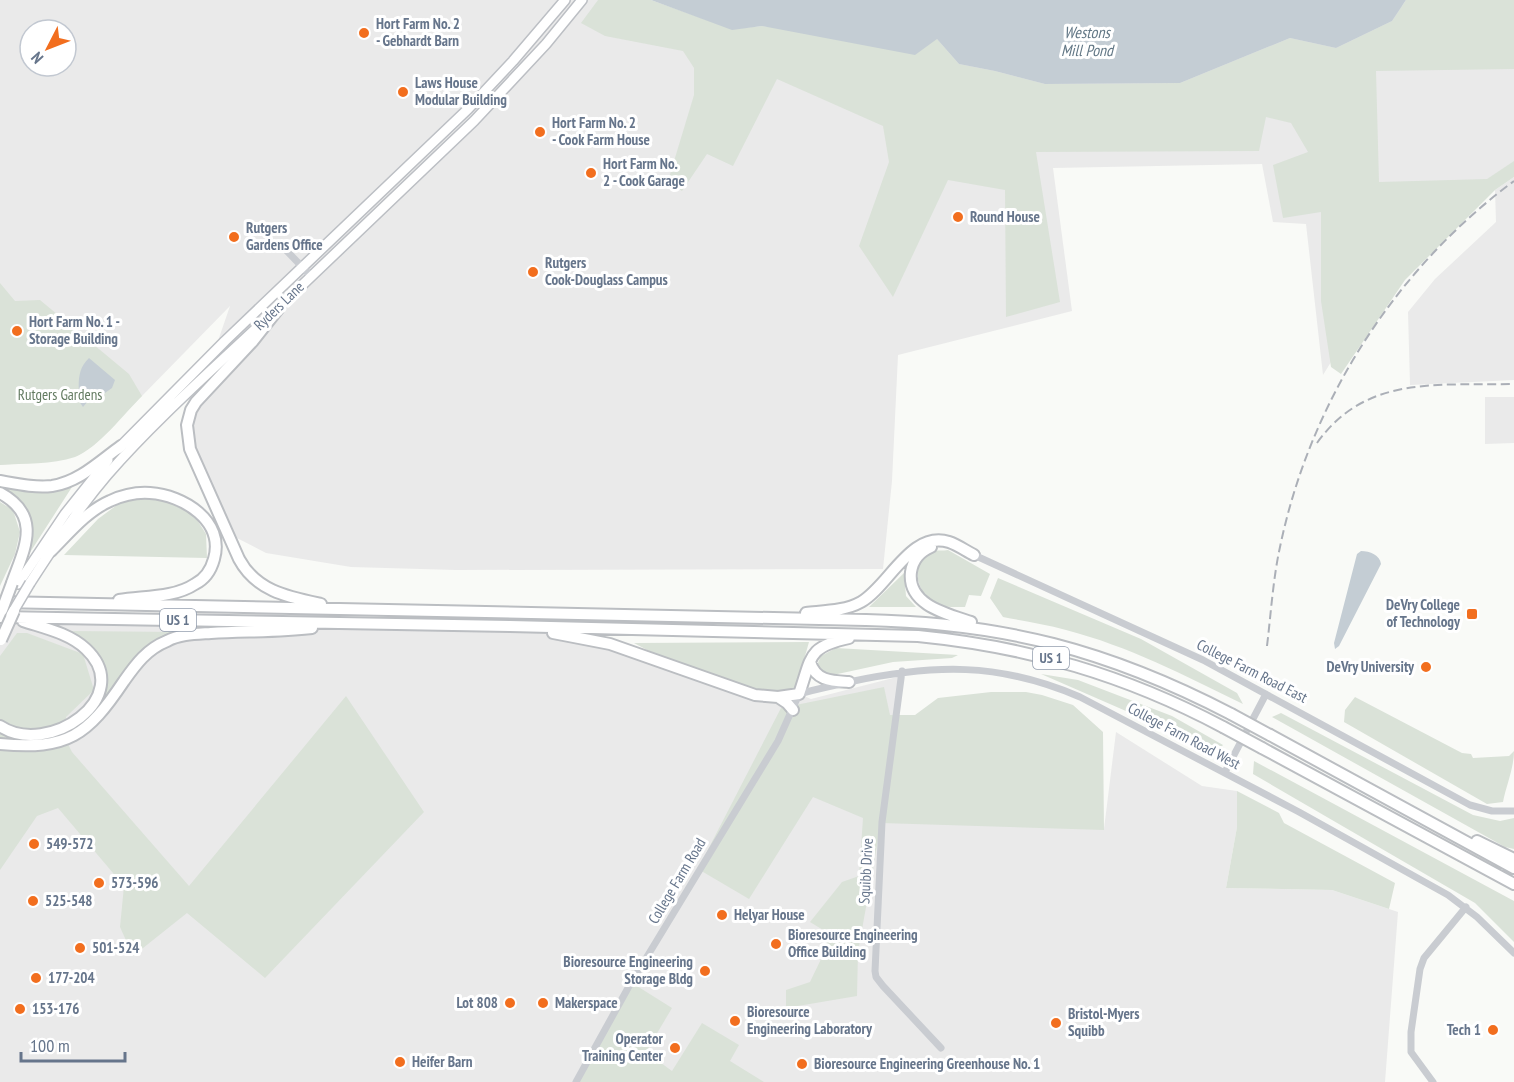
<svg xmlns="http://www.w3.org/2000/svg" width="1514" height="1082" font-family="'PT Sans Narrow',sans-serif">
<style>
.built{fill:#eaeaea;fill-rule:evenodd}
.green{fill:#dae2d8}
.water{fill:#c4cdd4}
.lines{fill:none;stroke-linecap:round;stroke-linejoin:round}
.major-casing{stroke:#bcbfc4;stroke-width:12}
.highway-casing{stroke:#bbbec2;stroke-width:14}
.minor{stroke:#c9ccd1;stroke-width:7}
.major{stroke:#fff;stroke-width:9}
.highway{stroke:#fff;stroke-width:10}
.rail{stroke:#abafb7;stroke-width:2;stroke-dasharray:9 4.5;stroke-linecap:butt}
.major-bridge-casing{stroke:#bcbfc4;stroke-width:12;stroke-linecap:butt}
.highway-bridge-casing{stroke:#bbbec2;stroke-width:14;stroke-linecap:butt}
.major-bridge{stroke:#fff;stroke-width:9}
.highway-bridge{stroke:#fff;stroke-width:10}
.poi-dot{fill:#f26e1e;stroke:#fff;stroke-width:2}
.labels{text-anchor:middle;stroke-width:6;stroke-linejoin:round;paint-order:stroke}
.shield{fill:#fff;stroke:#949eae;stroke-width:1.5}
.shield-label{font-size:14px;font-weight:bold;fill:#66758b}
.poi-label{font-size:15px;font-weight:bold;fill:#66758b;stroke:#fff;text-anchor:start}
.street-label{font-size:15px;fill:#66758b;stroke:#fff}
.park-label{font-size:15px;fill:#637b61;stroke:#fff}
.water-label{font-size:16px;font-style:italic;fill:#627785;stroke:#fff}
</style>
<rect width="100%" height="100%" fill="#f9faf7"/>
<path class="built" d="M0 0H628L727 39 1514 0V162L1407 239 1323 375 1306 224 1273 222 1262 164 1053 168 1072 311 898 355 892 481 883 569 456 570 351 567 266 553 235 537 189 441 198 399 230 306 94 445 77 456 58 460 0 465ZM30 30H66V66H30Z
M1514 177V380L1410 385 1408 312 1435 279 1496 222 1495 190Z
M1485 397H1514V443L1485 444Z
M0 617 510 626 583 638 747 692 799 694 811 699 901 676 883 810 1104 829 1116 732 1202 786 1237 791V827L1226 888 1332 890 1398 912 1385 1082H0Z"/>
<path class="green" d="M598 0H651L732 29 762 26 937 39 959 64 995 71 1045 84 1180 83 1290 38 1336 48 1392 21 1406 0H1514V69L1376 71 1379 182 1487 179 1514 161V177L1495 190 1405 280 1341 374 1331 367 1321 301V212L1283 218 1273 165 1308 152 1291 123 1266 117 1259 151 1036 152 1060 302 1006 317 1005 190 948 180 893 297 859 246 889 162 883 126 777 79 733 166 707 154 682 191 668 181 694 95V68L683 51 605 36 581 23Z
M0 283 15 301 40 300 129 374 142 396C124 414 98 448 75 457 52 465 24 463 0 465Z
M0 487 49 492 72 487 29 554 33 530 27 514 0 490Z
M158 497 194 515 206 534 207 558 64 555 98 519 121 502Z
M0 502 13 510 20 532 15 554 0 586Z
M948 550 990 574 981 596 969 595 965 607C957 607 945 608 937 604 915 594 909 560 933 551 937 550 943 551 948 550Z
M904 573 906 596 916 607H869Z
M998 578 1141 639 1237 693 1243 704C1186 676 1128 646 1066 630 1045 624 1024 621 1003 617L990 598Z
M69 631 179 632 149 645 99 710 104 681 81 641Z
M17 633H27L83 654 94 690 66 717V740L72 752 189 886 346 696 424 812 265 978 187 913 133 956 120 927 124 886 58 808 37 816 0 870V656Z
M809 642 796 688 778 693 748 687 664 659 634 643Z
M836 648 958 655 952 658 893 662 833 675 821 673 817 665 821 656Z
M1041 674 1078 680 1172 716 1223 745 1216 753H1205L1142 718Z
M884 687 890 715H915L938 698 991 692H1026L1042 695 1073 705 1103 732 1104 830 881 823 858 952 857 996 786 1008V990L810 982 822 957 828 933 810 922 842 882 859 876 863 818 813 797 749 899 698 869 781 708Z
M1355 697 1462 753 1471 754 1473 758 1509 756 1514 751C1514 768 1506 786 1503 802L1487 804 1344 722 1345 710Z
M1281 713 1473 815 1500 821 1514 818V849L1505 847 1272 717Z
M1254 761 1514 901V942L1475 903 1253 774Z
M1237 791 1279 813 1284 823 1395 883 1389 909 1332 890 1226 888 1237 827Z
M629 981 672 1008 646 1052 672 1071 702 1023 739 1045 730 1061 764 1082H574Z"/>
<path class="water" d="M651 0H1406L1392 21 1336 48 1290 38 1180 83 1045 84 995 71 959 64 937 39 915 55 762 26 732 30Z
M89 358 115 380 112 388 102 395 94 394 83 407 79 401C79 385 76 370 89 358Z
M1361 551C1370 551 1380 555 1381 564L1339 646 1335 649 1334 643 1357 554Z"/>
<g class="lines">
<g class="major-casing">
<path id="major" d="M274 312 474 121 546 44 582 0
M118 449 225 341 468 109 513 61 565 0
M30 583C54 546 78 509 107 475 155 420 211 371 264 321
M18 584 65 514 108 460"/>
</g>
<g class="highway-casing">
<path id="highway" d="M279 308 253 341 196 402 191 410 187 425 190 449 239 559C256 591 288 597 321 604
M0 481C17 484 35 488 52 486 79 482 100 461 121 446
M0 493C43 516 24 549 12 583
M931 547C920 552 913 559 911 572 907 605 947 614 971 622
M51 551C69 533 87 511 110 501 123 495 136 492 150 493 183 495 225 521 214 559 211 570 205 579 195 584 174 598 144 596 119 600
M0 602 866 620C1003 623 1108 650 1231 714
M806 613C824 611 845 611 861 602 889 586 911 530 949 542 958 545 966 551 974 555
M0 617 510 626 918 636C1029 647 1125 675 1223 727
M553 633 610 644 755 695 778 697 799 694C812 657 807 647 849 638
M810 662C816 681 831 681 849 682
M778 697 787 703 793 710
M0 726C48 758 137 697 86 649 69 633 44 628 23 621
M1270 735 1514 868
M0 744C68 750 87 736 124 681 136 664 147 649 167 641 180 634 196 634 211 633 245 631 279 632 312 628
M1262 748 1514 884
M1477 841 1514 859"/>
</g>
<path class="minor" d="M283 247 311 276
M974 555 1203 660 1470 805 1492 811H1514
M902 671 882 822 875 971 876 977 883 986 941 1048
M1225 772 1266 694
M576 1082 628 988 778 741 799 694C816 689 832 686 849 682 934 664 999 662 1080 697L1299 812 1448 895 1477 917 1514 953
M1433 1082 1411 1052V1032L1420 969 1424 958 1466 907"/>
<use href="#major" class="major"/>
<use href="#highway" class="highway"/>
<path class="rail" d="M1317 443C1366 374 1439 386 1514 384
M1267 646C1271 613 1273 579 1280 547 1310 402 1395 269 1514 181"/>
<g class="major-bridge-casing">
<path id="major-bridge" d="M11 615 30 583"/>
</g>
<g class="highway-bridge-casing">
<path id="highway-bridge" d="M2 610 12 583
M1 640 14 611
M1231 714 1270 735
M1223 727 1262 748"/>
</g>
<use href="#major-bridge" class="major-bridge"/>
<use href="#highway-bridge" class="highway-bridge"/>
</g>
<g class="poi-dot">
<circle cx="364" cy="33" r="6"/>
<circle cx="403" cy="92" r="6"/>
<circle cx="540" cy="132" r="6"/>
<circle cx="591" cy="173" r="6"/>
<circle cx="958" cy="217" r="6"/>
<circle cx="234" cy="237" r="6"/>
<circle cx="533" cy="272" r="6"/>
<circle cx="17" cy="331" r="6"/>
<rect x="1466" y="608" width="12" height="12" rx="3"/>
<circle cx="1426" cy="667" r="6"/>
<circle cx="34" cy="844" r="6"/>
<circle cx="99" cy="883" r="6"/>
<circle cx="33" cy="901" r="6"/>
<circle cx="722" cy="915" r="6"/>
<circle cx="776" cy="944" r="6"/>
<circle cx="80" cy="948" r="6"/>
<circle cx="705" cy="971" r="6"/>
<circle cx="36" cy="978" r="6"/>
<circle cx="510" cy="1003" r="6"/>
<circle cx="543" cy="1003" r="6"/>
<circle cx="20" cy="1009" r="6"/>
<circle cx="735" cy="1021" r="6"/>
<circle cx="1056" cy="1023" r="6"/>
<circle cx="1493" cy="1030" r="6"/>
<circle cx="675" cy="1048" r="6"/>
<circle cx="400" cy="1062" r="6"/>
<circle cx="802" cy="1064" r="6"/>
</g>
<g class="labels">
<g class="shield">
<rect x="160" y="609" width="36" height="22" rx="4.5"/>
<rect x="1033" y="647" width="36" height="22" rx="4.5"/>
</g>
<g class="shield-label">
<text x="178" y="625">US 1</text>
<text x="1051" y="663">US 1</text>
</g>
<g class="poi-label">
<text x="376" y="29">Hort Farm No. 2<tspan x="376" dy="17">- Gebhardt Barn</tspan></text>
<text x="415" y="88">Laws House<tspan x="415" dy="17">Modular Building</tspan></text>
<text x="552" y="128">Hort Farm No. 2<tspan x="552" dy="17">- Cook Farm House</tspan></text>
<text x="603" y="169">Hort Farm No.<tspan x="603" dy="17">2 - Cook Garage</tspan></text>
<text x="970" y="222">Round House</text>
<text x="246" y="233">Rutgers<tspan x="246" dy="17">Gardens Office</tspan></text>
<text x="545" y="268">Rutgers<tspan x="545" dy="17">Cook-Douglass Campus</tspan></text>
<text x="29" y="327">Hort Farm No. 1 -<tspan x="29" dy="17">Storage Building</tspan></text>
<text x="1460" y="610" text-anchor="end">DeVry College<tspan x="1460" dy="17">of Technology</tspan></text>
<text x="1414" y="672" text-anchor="end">DeVry University</text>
<text x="46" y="849">549-572</text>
<text x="111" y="888">573-596</text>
<text x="45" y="906">525-548</text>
<text x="734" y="920">Helyar House</text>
<text x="788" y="940">Bioresource Engineering<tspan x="788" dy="17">Office Building</tspan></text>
<text x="92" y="953">501-524</text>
<text x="693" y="967" text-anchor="end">Bioresource Engineering<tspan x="693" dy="17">Storage Bldg</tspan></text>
<text x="48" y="983">177-204</text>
<text x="498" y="1008" text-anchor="end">Lot 808</text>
<text x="555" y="1008">Makerspace</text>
<text x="32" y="1014">153-176</text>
<text x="747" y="1017">Bioresource<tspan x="747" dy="17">Engineering Laboratory</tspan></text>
<text x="1068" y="1019">Bristol-Myers<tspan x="1068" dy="17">Squibb</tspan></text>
<text x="1481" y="1035" text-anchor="end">Tech 1</text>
<text x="663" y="1044" text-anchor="end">Operator<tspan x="663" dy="17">Training Center</tspan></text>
<text x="412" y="1067">Heifer Barn</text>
<text x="814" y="1069">Bioresource Engineering Greenhouse No. 1</text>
</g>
<g class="street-label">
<text transform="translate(279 306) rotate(-44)" y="5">Ryders Lane</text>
<text transform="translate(1252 671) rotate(27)" y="5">College Farm Road East</text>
<text transform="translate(1184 736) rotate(28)" y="5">College Farm Road West</text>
<text transform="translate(866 871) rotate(-87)" y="5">Squibb Drive</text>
<text transform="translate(677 881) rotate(-59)" y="5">College Farm Road</text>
</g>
<g class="park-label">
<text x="60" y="400">Rutgers Gardens</text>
</g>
<g class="water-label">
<text x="1087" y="38">Westons<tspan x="1087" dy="18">Mill Pond</tspan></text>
</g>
</g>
<g transform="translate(48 48) rotate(228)"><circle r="28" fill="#ffffff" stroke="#c2c8d1" stroke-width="1.5"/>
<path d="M0-4.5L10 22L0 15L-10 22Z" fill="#f26e1e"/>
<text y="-9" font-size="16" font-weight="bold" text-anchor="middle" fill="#66758b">N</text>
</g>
<path d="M21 1052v9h104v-9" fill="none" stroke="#66758b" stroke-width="3"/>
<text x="30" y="1052" font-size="18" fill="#66758b" stroke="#ffffff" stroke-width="4.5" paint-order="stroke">100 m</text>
</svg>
